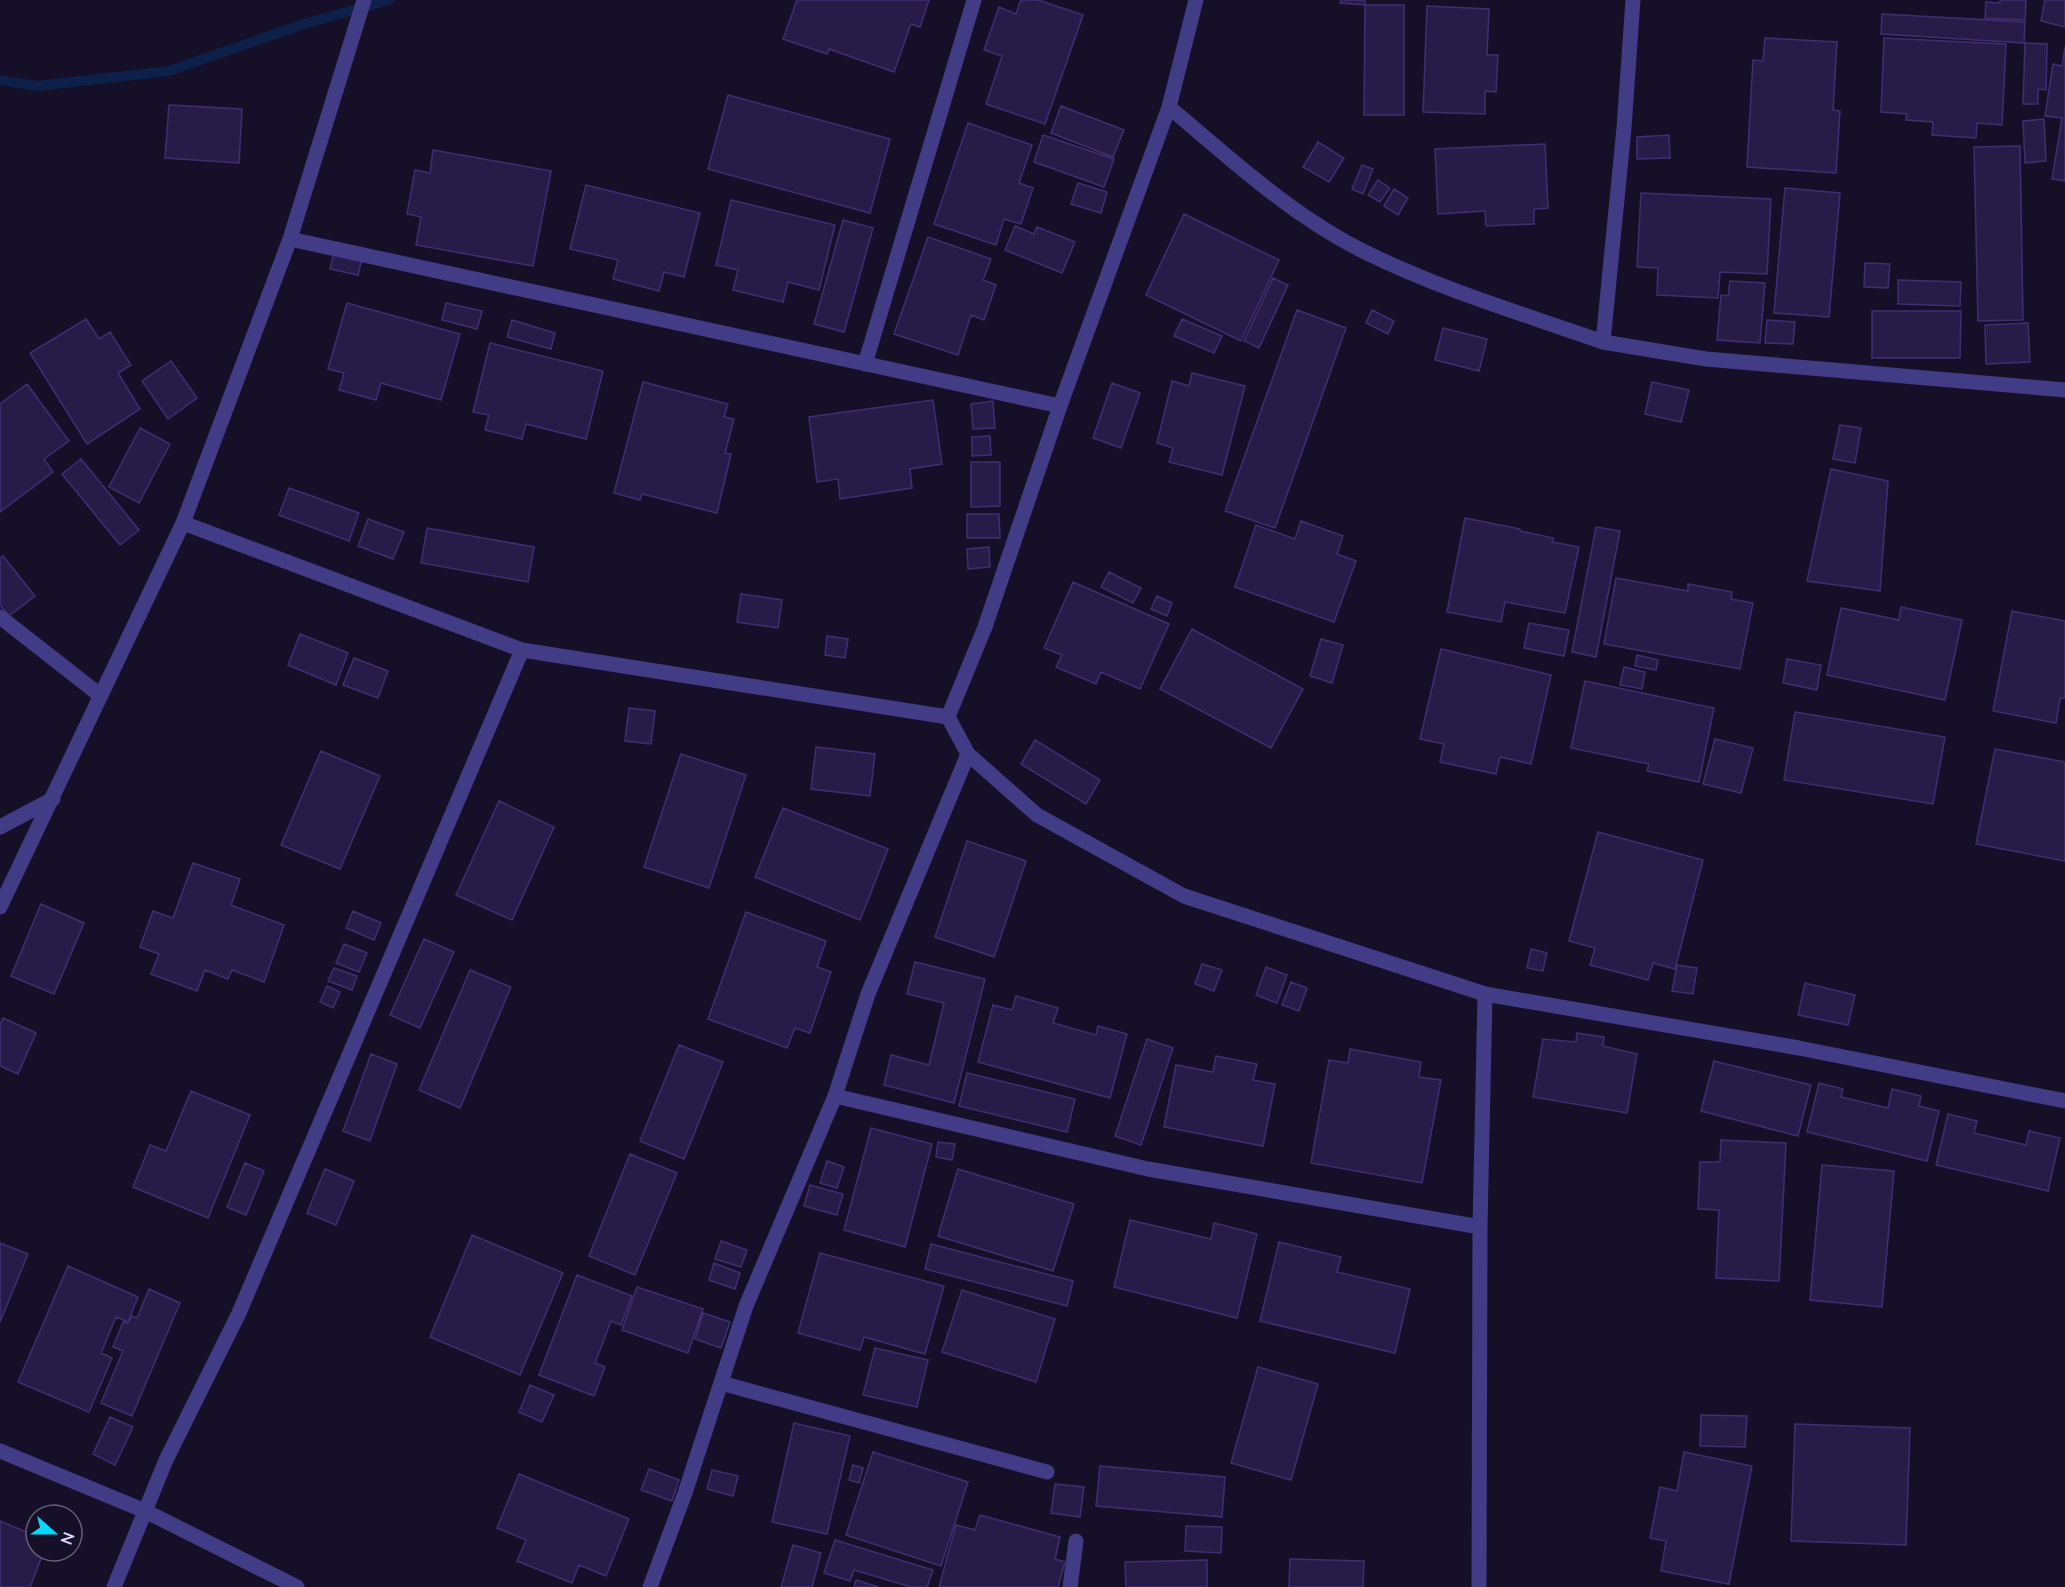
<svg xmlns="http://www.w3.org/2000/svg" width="2065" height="1587" font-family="'Nunito Sans',sans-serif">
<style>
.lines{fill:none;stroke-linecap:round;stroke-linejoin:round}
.stream{stroke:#0d2049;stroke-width:10}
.building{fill:#271c48;stroke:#402e73;stroke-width:1.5}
.minor{stroke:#423b85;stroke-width:15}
</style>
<rect width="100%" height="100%" fill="#151027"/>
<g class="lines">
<path class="stream" d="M0 80 37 86 169 71 304 24 389 0"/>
</g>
<path class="building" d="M797 0H929L920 27 911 24 894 72 829 49 827 54 783 39Z
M1021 0H1038L1083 15 1045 124 986 104 1002 56 984 50 999 7 1016 14Z
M1341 0H1365V5L1340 3Z
M2000 0H2026L2025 20 1985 18 1986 2 2000 3Z
M2045 0H2065V27L2041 21Z
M1365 5H1404V115H1364Z
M1427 6 1489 9 1487 55H1498L1496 92 1485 91V114L1423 112Z
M1882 14 2025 22 2024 43 1881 34Z
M1765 38 1837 42 1833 110 1840 111 1836 173 1747 167 1753 60 1763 61Z
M1884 38 2006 44 2002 125 1977 123 1976 138 1932 135 1933 122 1906 120 1907 114 1881 112Z
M2025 43 2047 44 2046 90 2038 89V104H2023Z
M2065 47V181L2052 179 2062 118 2045 116 2053 64 2062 66Z
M728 95 890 139 870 213 708 169Z
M169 105 242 109 239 163 165 158Z
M1061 106 1124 130 1113 157 1051 133Z
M2044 119 2046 161 2025 163 2023 121Z
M968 123 1032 145 1019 183 1033 188 1021 224 1004 219 996 245 934 224Z
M1043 135 1114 159 1104 187 1034 162Z
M1669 135 1670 158 1637 159V137Z
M1318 142 1344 158 1329 182 1303 167Z
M1545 144 1548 208 1534 209V224L1486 226 1485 211 1438 214 1435 149Z
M2020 146 2023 320 1978 321 1974 147Z
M433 150 551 171 533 266 416 245 421 217 407 214 415 170 430 173Z
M1362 165 1373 169 1363 194 1352 189Z
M1378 180 1390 188 1380 202 1368 195Z
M1078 183 1107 192 1101 213 1071 204Z
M586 185 700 213 684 277 664 272 659 291 613 279 618 260 570 249Z
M1785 188 1840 193 1829 317 1774 313Z
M1394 189 1408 198 1398 215 1384 206Z
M1641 193 1771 199 1767 274 1720 272 1718 298 1657 295 1658 268 1637 267Z
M731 200 835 225 819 290 788 282 783 302 733 290 738 270 716 265Z
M1184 214 1279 260 1241 341 1146 295Z
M843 220 873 228 844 332 814 324Z
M1015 226 1034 234 1037 227 1075 242 1062 273 1005 250Z
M928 237 991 259 983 280 996 285 984 320 971 315 958 355 894 334Z
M334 252 362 258 358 275 330 269Z
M1865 263 1890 264 1888 288 1864 287Z
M1273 278 1288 285 1259 348 1244 341Z
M1898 280 1961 282 1960 306 1898 304Z
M1730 281 1765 283 1760 343 1717 340 1721 295 1728 296Z
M347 303 460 334 441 400 381 383 376 400 339 390 344 373 328 369Z
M446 303 482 311 477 329 442 320Z
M1297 310 1346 328 1275 528 1225 511Z
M1372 310 1394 321 1388 334 1366 323Z
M1872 311H1961L1960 358H1872Z
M86 319 99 339 110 332 131 365 118 373 140 409 87 444 30 353Z
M1182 319 1222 336 1214 353 1174 336Z
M512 320 555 333 551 349 507 337Z
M1767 320 1795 322 1793 344 1765 343Z
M2028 323 2030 362 1986 364 1985 325Z
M1443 328 1487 339 1479 371 1435 360Z
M490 343 603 371 586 439 526 424 522 439 485 430 489 415 473 412Z
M171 361 197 398 168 419 142 381Z
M1192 373 1245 386 1222 475 1169 462 1173 448 1157 443 1172 381 1189 386Z
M643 382 728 404 724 417 734 419 725 453 731 454 717 513 642 494 640 500 614 493Z
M1652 382 1689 390 1681 422 1645 414Z
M1112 383 1140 393 1121 448 1093 438Z
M27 384 69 441 44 459 53 472 0 512V404Z
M933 400 942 464 910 469 912 488 840 499 838 479 817 482 809 417Z
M993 401 995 428 973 429 971 404Z
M1840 425 1861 428 1855 463 1833 459Z
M140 428 170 444 139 503 109 487Z
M990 436 991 455 972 456V437Z
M81 459 139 530 120 545 62 474Z
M971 462H1000V506L971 507Z
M1831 469 1888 481 1880 591 1807 581Z
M289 488 359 513 349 541 279 515Z
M967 514H999L1000 538H967Z
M1465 518 1520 529V531L1553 538 1552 542 1579 547 1565 613 1505 602 1501 622 1447 612Z
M368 519 404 532 393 559 358 546Z
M1301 521 1343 536 1337 554 1356 561 1334 622 1235 587 1256 525 1295 539Z
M1596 527 1620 531 1596 657 1572 652Z
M427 528 534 547 528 582 421 563Z
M989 547 990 567 968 569 967 549Z
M3 556 35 596 9 616 0 605V558Z
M1109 572 1141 588 1133 603 1101 587Z
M1616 578 1688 591V584L1732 592 1731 599 1753 603 1740 669 1604 644Z
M1073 582 1169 624 1140 689 1101 672 1096 684 1056 667 1062 655 1044 648Z
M741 594 782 600 778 628 737 622Z
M1157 596 1172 603 1167 616 1151 609Z
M1901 607 1962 620 1945 700 1827 675 1841 608 1899 620Z
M2012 611 2065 621V698H2060L2056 723 1993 711Z
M1529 623 1569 630 1564 656 1524 648Z
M1192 629 1303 689 1271 748 1160 689Z
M300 634 348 653 336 685 288 665Z
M827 636 848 639 845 658 825 655Z
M1321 639 1343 645 1332 683 1310 676Z
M1441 649 1551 675 1531 764 1500 757 1496 774 1440 762 1444 744 1420 739Z
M1637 655 1658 660 1656 670 1635 666Z
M354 658 388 671 378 698 343 685Z
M1787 659 1821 665 1817 690 1783 683Z
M1624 667 1645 672 1642 689 1620 685Z
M1585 681 1714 708 1699 782 1647 771 1649 764 1571 748Z
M629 708 655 711 651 744 625 741Z
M1795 712 1945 737 1933 804 1784 780Z
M1715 739 1753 748 1741 793 1703 784Z
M1035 740 1100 780 1086 804 1021 764Z
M816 747 875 754 870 796 811 789Z
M1995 749 2065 762V861L1976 844Z
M321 751 380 776 340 869 281 845Z
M681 754 746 775 709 888 644 867Z
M499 801 554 827 512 920 456 895Z
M783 808 888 849 860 920 755 877Z
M1598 832 1703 860 1675 969 1653 963 1648 980 1590 965 1595 948 1569 941Z
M967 841 1026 861 994 957 935 937Z
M193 863 240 879 231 905 284 925 264 982 232 970 228 979 205 970 197 991 151 974 159 954 140 947 153 911 173 918Z
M41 904 84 923 54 994 11 976Z
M353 911 381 923 374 940 346 928Z
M746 912 826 941 817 967 831 972 810 1033 795 1028 787 1048 708 1019Z
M424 939 454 952 420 1028 390 1015Z
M344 944 367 953 359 972 336 963Z
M1531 949 1547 953 1543 971 1527 968Z
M915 962 985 979 954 1103 884 1085 891 1055 929 1065 944 1003 907 994Z
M1202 964 1222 970 1214 991 1195 984Z
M1677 965 1697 968 1693 994 1672 991Z
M1266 967 1287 975 1277 1003 1256 995Z
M334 968 357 976 352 990 328 981Z
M470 970 511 987 460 1108 419 1090Z
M1291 982 1307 988 1299 1011 1282 1005Z
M1805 983 1855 995 1848 1025 1798 1015Z
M327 986 340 992 333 1008 320 1002Z
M1016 996 1058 1008 1053 1023 1096 1035 1098 1026 1127 1034 1110 1098 978 1062 993 1005 1012 1010Z
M3 1018 36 1033 18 1074 0 1066V1025Z
M1577 1033 1604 1037 1603 1046 1637 1054 1627 1113 1533 1097 1543 1039 1576 1042Z
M1147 1039 1173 1048 1141 1145 1115 1136Z
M679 1045 723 1062 684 1159 640 1141Z
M1350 1049 1421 1062 1419 1077 1441 1080 1422 1183 1311 1163 1329 1060 1348 1063Z
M371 1054 397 1064 370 1141 343 1131Z
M1216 1056 1257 1064 1253 1080 1275 1084 1263 1146 1164 1127 1176 1065 1213 1072Z
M1714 1061 1811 1085 1798 1136 1701 1111Z
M967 1073 1075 1099 1067 1132 959 1106Z
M1819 1083 1843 1089 1841 1097 1888 1108 1892 1089 1921 1096 1919 1106 1939 1111 1927 1161 1807 1132Z
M191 1091 250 1115 208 1218 133 1187 150 1145 166 1151Z
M1948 1114 1977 1121 1974 1133 2026 1145 2029 1131 2060 1138 2048 1191 1936 1165Z
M871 1128 932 1144 905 1247 844 1230Z
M1721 1140 1786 1143 1779 1281 1716 1278 1719 1210 1698 1209 1700 1162H1720Z
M938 1142 955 1144 952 1160 936 1157Z
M630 1154 677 1173 635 1275 589 1256Z
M827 1161 844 1167 837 1188 820 1183Z
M245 1163 264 1171 246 1215 227 1207Z
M1822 1165 1894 1171 1882 1307 1810 1300Z
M325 1169 354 1181 336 1225 307 1213Z
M958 1169 1074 1204 1053 1271 938 1236Z
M810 1185 843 1194 837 1215 804 1206Z
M1130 1220 1211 1239 1214 1223 1257 1234 1237 1318 1114 1287Z
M472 1235 563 1273 520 1375 430 1337Z
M721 1241 747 1250 741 1267 715 1259Z
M1279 1242 1341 1257 1337 1272 1410 1289 1395 1353 1260 1321Z
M0 1243 28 1254 0 1322Z
M931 1244 1073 1281 1067 1306 925 1269Z
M820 1253 944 1286 925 1354 864 1337 860 1350 798 1333Z
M714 1263 740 1273 735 1289 709 1280Z
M68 1266 138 1297 128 1322 116 1317 101 1353 112 1358 89 1412 18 1382Z
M577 1275 632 1296 621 1325 611 1321 595 1363 605 1367 594 1396 539 1375Z
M637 1287 703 1309 688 1353 622 1330Z
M149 1289 180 1303 132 1416 101 1403 123 1351 113 1347 123 1322 128 1323 131 1316 137 1318Z
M962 1290 1055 1319 1036 1382 942 1352Z
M703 1313 730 1322 721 1348 695 1339Z
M875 1348 928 1360 917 1407 863 1395Z
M1258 1367 1318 1384 1291 1480 1231 1463Z
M530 1385 554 1395 542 1422 519 1412Z
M1701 1415 1747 1416 1745 1447 1700 1446Z
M110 1417 133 1427 115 1465 93 1454Z
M794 1423 850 1436 827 1534 772 1522Z
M1795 1424 1910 1428 1906 1545 1791 1541Z
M873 1452 968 1482 941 1566 846 1535Z
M1684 1452 1752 1466 1729 1584 1661 1571 1666 1541 1650 1538 1660 1487 1677 1491Z
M853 1465 863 1468 859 1483 849 1480Z
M1100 1466 1225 1477 1222 1517 1096 1506Z
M649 1469 679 1480 672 1501 641 1490Z
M712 1470 738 1476 733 1496 707 1489Z
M519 1474 629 1519 606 1576 579 1565 572 1583 517 1561 526 1540 497 1528Z
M1055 1484 1084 1487 1080 1517 1051 1513Z
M980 1515 1060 1537 1055 1559 1065 1562 1058 1587H939L956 1525 975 1530Z
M0 1521 36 1536V1551H44L30 1587H0Z
M1186 1526 1222 1527 1221 1553 1185 1551Z
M835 1540 933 1570 927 1587H911L854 1570 850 1581 824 1573Z
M793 1545 821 1553 812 1587H781Z
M1290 1559 1364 1561 1363 1587H1289Z
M1207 1560V1587H1126L1125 1562Z
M856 1580 879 1587H854Z"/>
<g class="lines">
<path class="minor" d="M1196 0 1169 107C1232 160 1293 217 1367 253 1442 290 1524 314 1603 342
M1633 0 1624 128 1603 342 1706 359 2065 390
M1169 107 1060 406 985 627 948 717 968 754 1037 815 1184 896 1485 994 1799 1048 2065 1101
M290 239 1060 406
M865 364 974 0
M183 523 522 650 948 717
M0 617 101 696
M0 827 53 799
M0 907 183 523 290 239 364 0
M835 1096 1148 1169 1480 1227
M721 1383 1047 1472
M0 1451 145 1511 297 1587
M114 1587 166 1460 239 1313 522 650
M650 1587 685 1493 746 1306 835 1096 868 994 968 754
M1070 1587 1076 1541
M1479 1587 1480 1227 1485 994"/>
</g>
<g transform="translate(54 1533) rotate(111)"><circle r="28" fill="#151027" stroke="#655f7d" stroke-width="1.5"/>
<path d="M0-4.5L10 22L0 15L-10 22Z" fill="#05d7fc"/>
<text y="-9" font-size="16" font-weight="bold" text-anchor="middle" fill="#ddd6ff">N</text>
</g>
</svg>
